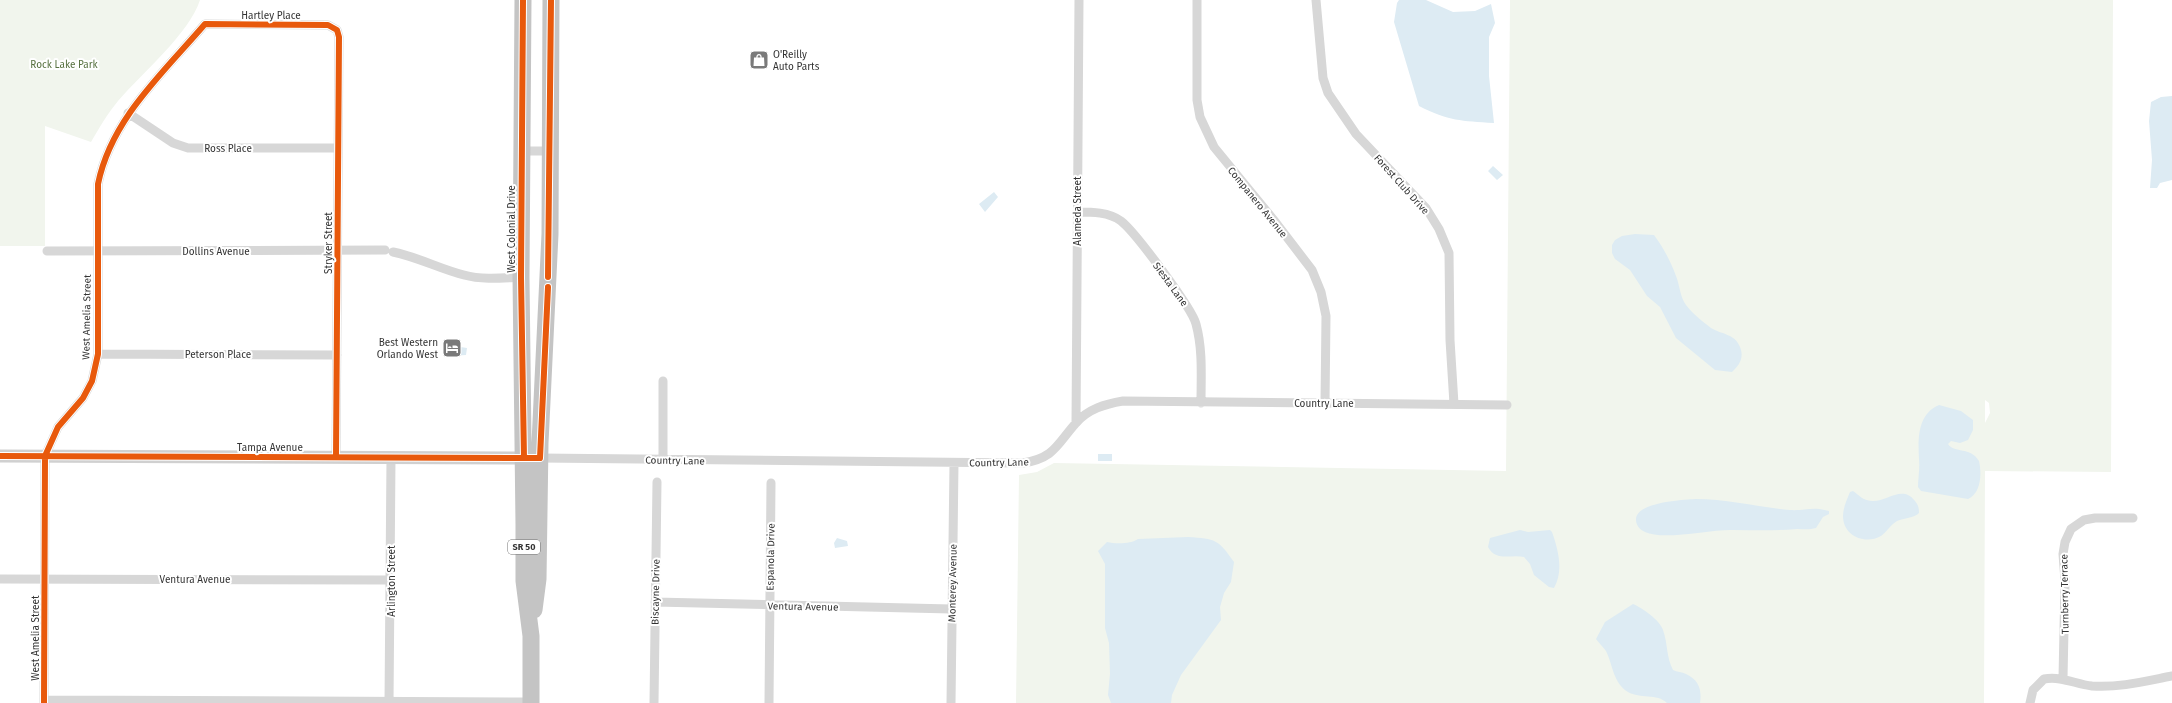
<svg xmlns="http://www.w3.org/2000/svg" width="2172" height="703" font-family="'Fira Sans',sans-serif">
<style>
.green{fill:#f1f5ed;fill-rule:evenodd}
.water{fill:#ddebf3}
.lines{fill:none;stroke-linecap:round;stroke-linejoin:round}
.street{stroke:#d7d7d7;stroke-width:9}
.secondary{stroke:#d0d0d0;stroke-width:13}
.highway{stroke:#c4c4c4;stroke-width:17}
.cycleway-casing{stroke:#fff;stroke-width:8}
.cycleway{stroke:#e8590c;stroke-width:6}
.labels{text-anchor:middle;stroke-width:4;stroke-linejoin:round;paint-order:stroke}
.shield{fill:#fff;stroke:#707070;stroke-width:1}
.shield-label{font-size:9px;font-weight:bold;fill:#333}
.street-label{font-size:10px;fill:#333;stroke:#fff}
.poi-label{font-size:10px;fill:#333;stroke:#fff;text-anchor:start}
.park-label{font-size:10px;fill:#56703f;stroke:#fff}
</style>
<rect width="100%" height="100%" fill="#fff"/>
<path class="green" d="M0 0H200C189 34 142 73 118 101 108 113 99 128 91 142L45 126V246H0Z
M1510 0H2113L2111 472 1985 471 1984 703H1016L1019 475 1037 472 1054 463 1506 471ZM1985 400 1989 403 1990 413 1985 423Z"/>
<path class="water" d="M1399 0H1426L1453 12 1475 11 1491 4 1495 23 1489 37V76L1494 123C1461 121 1449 121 1419 106L1394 22 1397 3Z
M2172 96V180L2160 183 2157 188H2150L2152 160 2149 121 2151 102 2161 97Z
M1493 166 1503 175 1497 180 1488 171Z
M994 192 998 197 985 212 979 204Z
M1635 234 1654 235C1663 247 1671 262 1676 276 1680 286 1680 297 1686 305 1692 313 1703 322 1711 328 1721 334 1734 334 1739 345 1745 356 1740 365 1732 372L1715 370 1676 338 1660 307 1647 296 1630 270 1615 259 1612 253V245L1615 240 1622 236Z
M454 346 467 348 466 355 452 356 450 349Z
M1939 405 1961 411 1973 420V430L1968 440 1960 443 1951 441 1948 444C1955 454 1970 446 1979 461 1982 474 1981 493 1968 499L1927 492 1921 491 1918 487C1918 478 1920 469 1919 459 1918 440 1917 414 1939 405Z
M1098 454H1112V461H1098Z
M1853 491C1860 496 1862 500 1872 501 1887 502 1902 484 1915 501 1918 505 1919 507 1919 513 1914 518 1904 518 1897 521 1890 525 1887 532 1881 536 1865 545 1843 536 1843 516 1843 508 1847 499 1850 492Z
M1695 499C1728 499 1758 507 1790 510 1806 511 1811 506 1829 511V514L1823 517 1816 528C1809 530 1804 529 1797 529 1775 531 1755 530 1733 530 1711 529 1664 541 1645 532 1640 530 1636 525 1636 520 1635 502 1683 500 1695 499Z
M1520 530 1528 532 1550 530 1552 532C1558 549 1564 571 1554 588L1549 587 1534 575 1530 564 1524 557C1511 554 1496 562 1488 547L1490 538Z
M1188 537C1216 539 1218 539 1234 562L1231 582 1224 593 1220 607 1221 620 1181 675 1172 695 1171 703H1111L1108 695 1110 674 1109 643 1105 628V564L1098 551 1107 542C1116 544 1131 544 1138 539Z
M837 538 847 541 848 546 835 548 834 543Z
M1633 604C1642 608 1660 620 1663 630 1668 644 1666 657 1673 670 1677 672 1682 672 1686 674 1699 680 1702 690 1700 703H1667C1657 693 1640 699 1628 692 1613 683 1613 665 1606 651 1603 647 1599 643 1596 639L1605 622Z"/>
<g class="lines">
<path class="street" d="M1197 0V100L1200 117 1214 147 1273 219 1312 270 1321 292 1326 316 1325 403
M1316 0 1323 78 1328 93 1356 134 1426 208 1439 229 1449 253 1450 340 1454 404
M128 113 173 143 188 148H338
M521 151H550
M1077 212C1092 212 1109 212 1121 221 1135 232 1192 308 1196 324 1203 350 1201 376 1201 403
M47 251 385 250
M393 252C418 257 440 269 464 275 482 280 502 278 521 277
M98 354 337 355
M1076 423 1079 0
M540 458 1023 463C1055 458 1057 444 1076 423 1088 409 1105 404 1123 401L1507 405
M663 460V381
M0 579 391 580
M655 602 951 609
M2063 678 2065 581 2063 554 2065 542 2071 529 2084 520 2095 518H2133
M44 700 531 702
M44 703 45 456 58 427 83 398 92 381 98 354V184C111 119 163 73 205 24L328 25 337 30 339 37 336 457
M389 703 391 458
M654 703 657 482
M769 703 771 483
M951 703 954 463
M2030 703 2033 690 2044 679C2062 676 2075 684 2092 686 2119 688 2146 681 2172 676"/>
<path class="secondary" d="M0 456 532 458"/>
<path class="highway" d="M523 0 521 277 524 525V581L531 636V703
M534 610 538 579 540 443 550 234 551 0"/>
<g class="cycleway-casing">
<path id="cycleway" d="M523 0 521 277 524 458
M548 277 551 0
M0 456 540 458 548 287
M44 703 45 456 58 427 83 398 92 381 98 354V184C111 119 163 73 205 24L328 25 337 30 339 37 336 457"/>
</g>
<use href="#cycleway" class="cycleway"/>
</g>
<defs>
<g id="shop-square" transform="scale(1)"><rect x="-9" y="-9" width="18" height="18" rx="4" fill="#7a7a7a" stroke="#fff"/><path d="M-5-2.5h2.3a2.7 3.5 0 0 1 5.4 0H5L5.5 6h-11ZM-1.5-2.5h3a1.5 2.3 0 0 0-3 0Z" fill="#fff"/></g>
<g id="hotel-square" transform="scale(1)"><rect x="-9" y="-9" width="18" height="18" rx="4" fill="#7a7a7a" stroke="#fff"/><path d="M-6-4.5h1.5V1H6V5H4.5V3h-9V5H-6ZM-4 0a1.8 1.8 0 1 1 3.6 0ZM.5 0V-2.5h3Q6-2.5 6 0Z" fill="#fff"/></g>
</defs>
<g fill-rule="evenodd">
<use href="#shop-square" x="759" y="60"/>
<use href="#hotel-square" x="452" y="348"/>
</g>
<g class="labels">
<rect class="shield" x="508" y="540" width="32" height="14" rx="3"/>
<g class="shield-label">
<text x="524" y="550">SR 50</text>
</g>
<g class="street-label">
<text x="271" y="19">Hartley Place</text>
<text x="228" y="152">Ross Place</text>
<text transform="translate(1402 184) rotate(48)" y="4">Forest Club Drive</text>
<text transform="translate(1258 202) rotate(51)" y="4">Companero Avenue</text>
<text transform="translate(1077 211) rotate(-90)" y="4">Alameda Street</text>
<text transform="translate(511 229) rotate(-90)" y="4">West Colonial Drive</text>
<text transform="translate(328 243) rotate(-90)" y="4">Stryker Street</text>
<text x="216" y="255">Dollins Avenue</text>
<text transform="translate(1171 284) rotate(54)" y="4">Siesta Lane</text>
<text transform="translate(86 317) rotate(-89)" y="4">West Amelia Street</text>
<text x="218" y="358">Peterson Place</text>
<text x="1324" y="407">Country Lane</text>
<text x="270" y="451">Tampa Avenue</text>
<text transform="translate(675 460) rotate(1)" y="4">Country Lane</text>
<text transform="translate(999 462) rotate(-1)" y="4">Country Lane</text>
<text transform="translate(770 557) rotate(-89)" y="4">Espanola Drive</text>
<text x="195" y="583">Ventura Avenue</text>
<text transform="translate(391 581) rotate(-90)" y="4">Arlington Street</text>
<text transform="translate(952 583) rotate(-89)" y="4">Monterey Avenue</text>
<text transform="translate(655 592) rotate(-89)" y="4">Biscayne Drive</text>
<text transform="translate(2064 594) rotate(-91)" y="4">Turnberry Terrace</text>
<text transform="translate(803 606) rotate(1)" y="4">Ventura Avenue</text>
<text transform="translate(35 638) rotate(-90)" y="4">West Amelia Street</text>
</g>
<g class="poi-label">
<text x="773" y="58">O'Reilly<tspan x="773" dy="12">Auto Parts</tspan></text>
<text x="438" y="346" text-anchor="end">Best Western<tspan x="438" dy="12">Orlando West</tspan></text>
</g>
<g class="park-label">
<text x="64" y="68">Rock Lake Park</text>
</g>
</g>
</svg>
